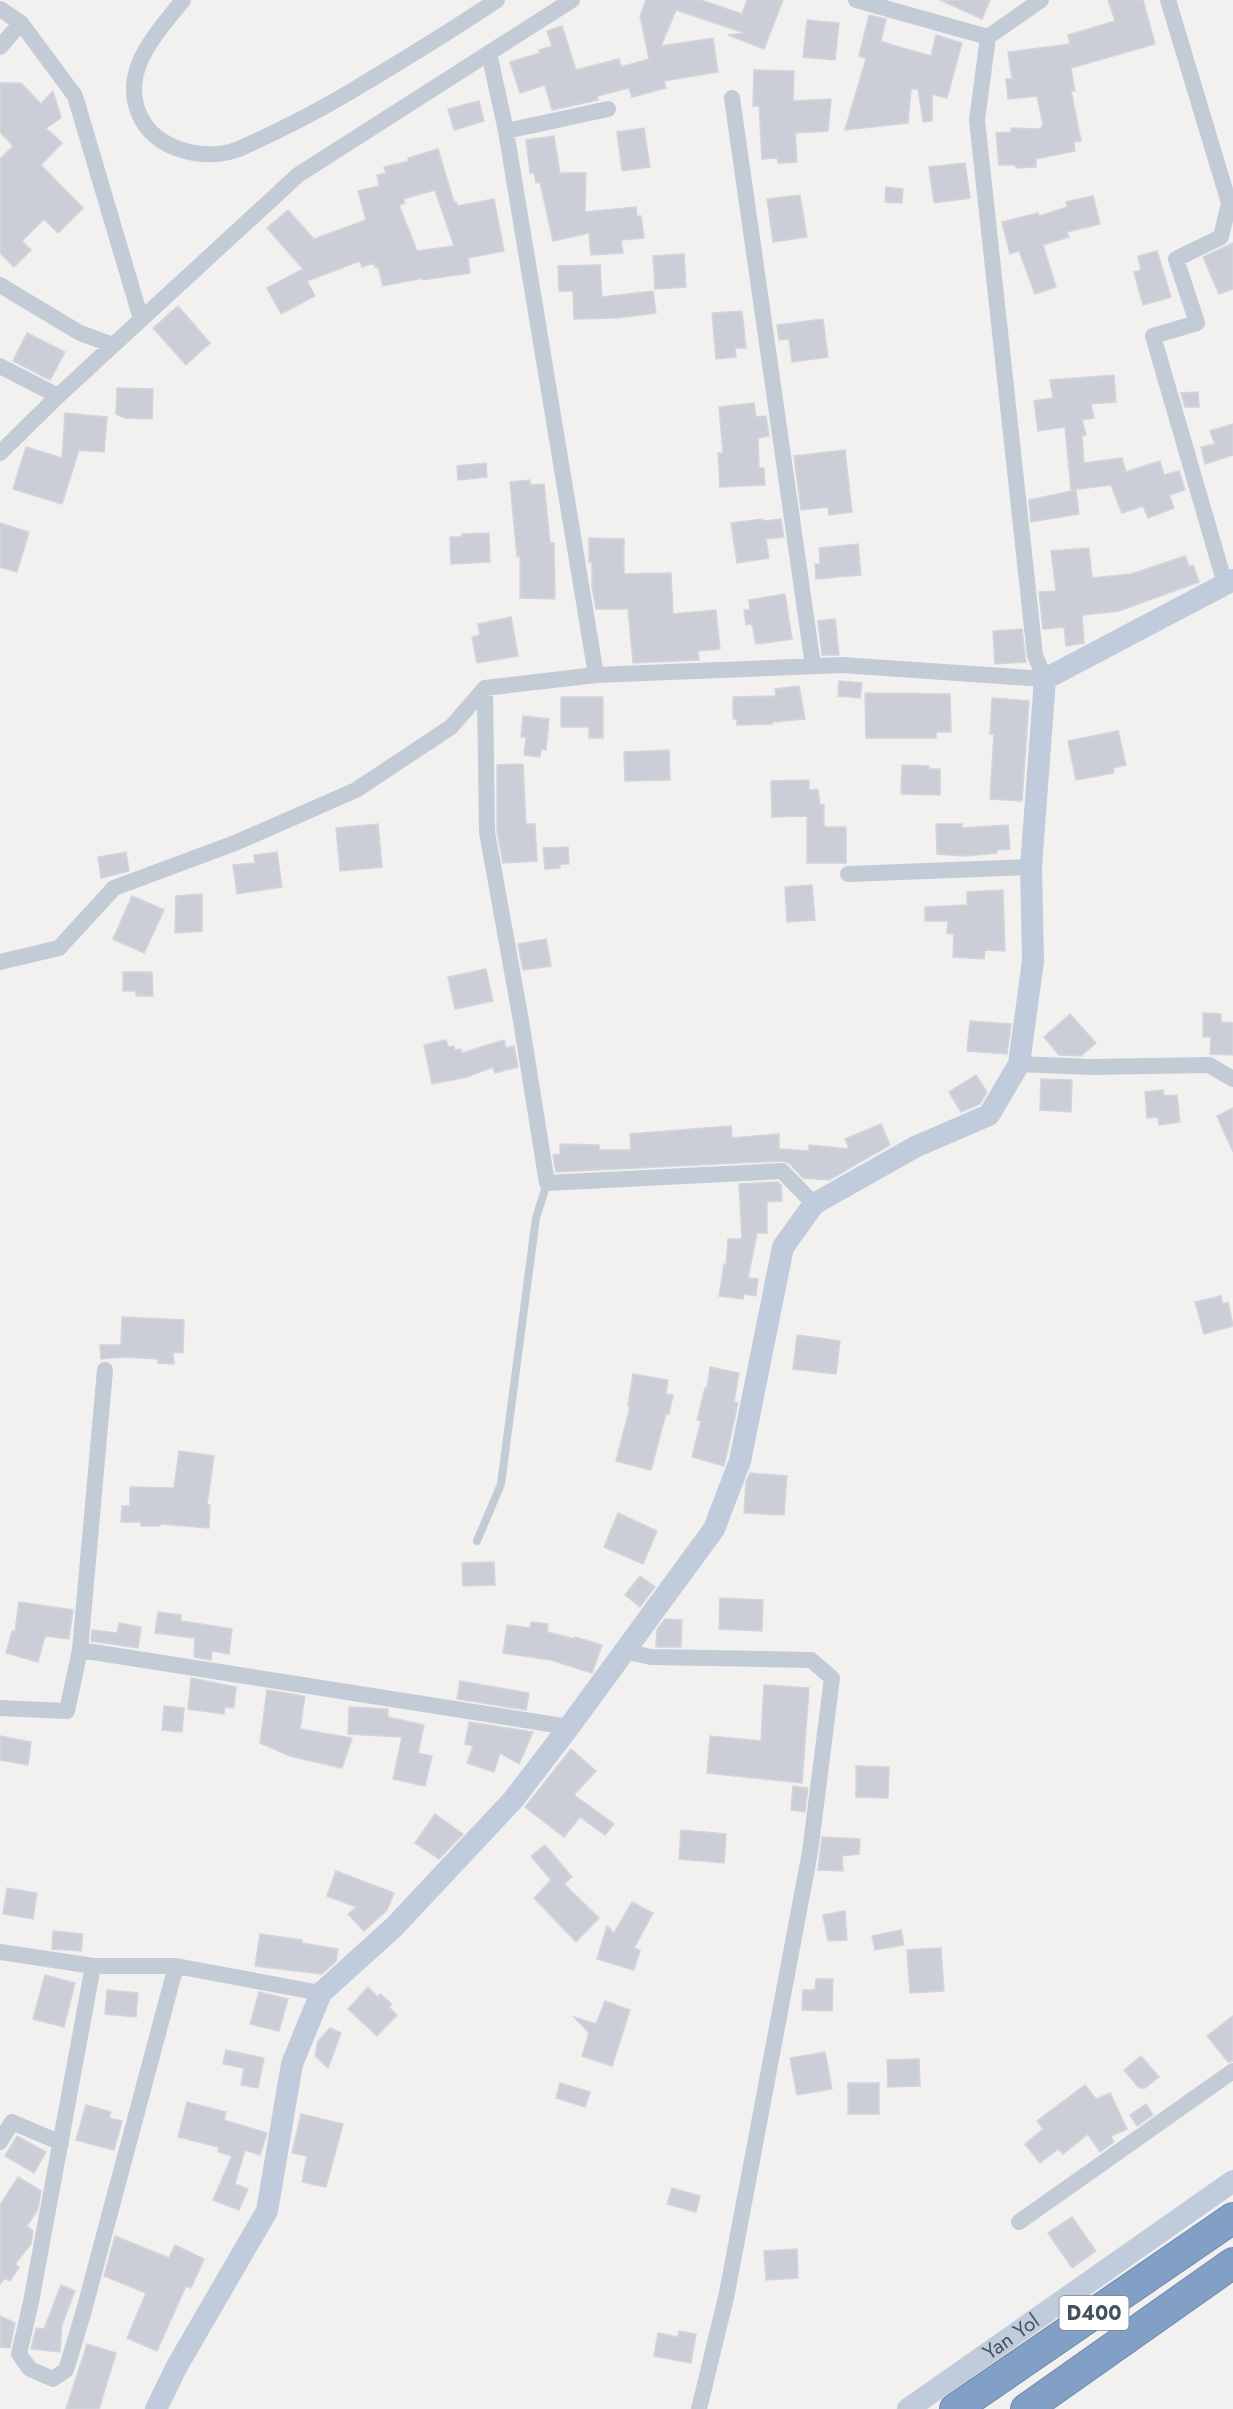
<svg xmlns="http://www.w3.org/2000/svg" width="1233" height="2409" font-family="Jost,sans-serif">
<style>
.building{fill:#cbced6;stroke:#d3d5dc;stroke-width:1.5;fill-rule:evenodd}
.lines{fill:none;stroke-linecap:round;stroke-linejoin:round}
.highway-casing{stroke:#6d8ab0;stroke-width:32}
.lane{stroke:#c2cbd6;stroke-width:8}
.street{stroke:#c2cbd6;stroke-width:16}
.secondary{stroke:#c0ccdb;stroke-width:22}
.highway{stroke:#829fc5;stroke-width:30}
.labels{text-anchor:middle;stroke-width:4.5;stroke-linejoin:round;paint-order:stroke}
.shield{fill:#fff;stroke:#7d8690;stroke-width:1.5}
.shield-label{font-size:20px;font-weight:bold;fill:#455260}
.street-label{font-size:21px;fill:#455260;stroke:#fff}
</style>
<rect width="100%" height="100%" fill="#f3f0f0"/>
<path class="building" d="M646 0H701L742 14 747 0H783L764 49 728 35 744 33 676 10 661 46 713 38 718 72 664 81 666 88 632 97 629 88 597 96 598 100 552 110 545 85 520 93 510 62 540 53 539 50 552 46 547 31 562 26 576 70 619 59 621 67 649 59 640 16Z
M940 0H990L982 19Z
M1108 0H1143L1155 44 1071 68 1075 91H1071L1081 141 1074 142 1075 151 1036 159V167L1016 168V165H999L996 133 1011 132V128L1041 129 1043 124 1037 96 1008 99 1006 79H1012L1008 52 1070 44 1068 35 1115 21Z
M869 15 886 19 881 41 889 44 931 56 936 35 962 43 947 98 932 94V121L923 122 918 89H911L908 123 845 130 866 59 859 56Z
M807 20 839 23 835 60 803 57Z
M754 70 794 71 793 101 831 99 828 131 795 133 797 162 778 163 777 158 762 159 759 106H753Z
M0 83H21L41 104 53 91 61 118 46 128 62 143 41 165 83 208 58 233 44 219 22 241 31 250 14 267 0 253V159L13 146 0 132Z
M479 101 484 121 454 130 448 109Z
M644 128 650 167 622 171 617 132Z
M554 136 560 173H586L585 212 636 207 637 216H641L644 238 621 240 623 253 591 255 589 233 553 241 540 182 536 183 534 173H530L526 140Z
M438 149 454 202H456L458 206 494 199 504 251 468 258 470 273 423 280V278L383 286 378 267H375L374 263 362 267 360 261 307 281 315 296 281 314 267 288 303 269 267 228 288 210 314 239 366 220 358 191 379 186 377 175 386 173 384 167 409 161 408 158ZM435 190 454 246 417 251 399 205 405 203 403 199Z
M965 163 970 198 934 203 929 167Z
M886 187 903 189 902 203 885 202Z
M800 195 807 237 773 242 767 199Z
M1093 196 1100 224 1067 232 1069 237 1043 245 1056 287 1035 294 1019 251 1010 254 1002 222 1038 213 1039 216 1067 207 1066 202Z
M1233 243V289L1219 294 1203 257Z
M1157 251 1171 297 1143 305 1134 272 1141 270 1138 256Z
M684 254 686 287 655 289 653 256Z
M600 265 602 297 653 291 656 313 617 318 574 319 573 291H559L558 266Z
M178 306 210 343 186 365 153 328Z
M742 311 746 348H735L736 357 716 359 712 313Z
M823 319 828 357 792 362 789 339 779 340 777 325Z
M27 333 65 352 50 380 13 361Z
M1114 375 1116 402 1091 404 1094 418 1082 420 1086 435 1082 436 1084 463 1122 458 1126 472 1160 461 1164 475 1179 471 1185 490 1169 495 1174 508 1148 518 1143 506 1122 513 1111 485 1071 490 1065 427 1038 431 1034 401 1053 398 1050 380Z
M117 388 153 389 152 419 125 418 116 414Z
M1198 392 1199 407H1185L1181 393Z
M754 403 756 417 766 416 769 436 758 438 759 468H764L765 485 720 487 718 453H723L719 407Z
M65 413 107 417 104 452 79 450 62 504 13 489 26 447 62 458Z
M1233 424V455L1205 464 1201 447 1215 444 1210 431Z
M845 450 852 512 829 515 828 507 801 510 794 456Z
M486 463 487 477 458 480 457 466Z
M530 480V485L544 484 550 543H554L555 599 520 598V555L517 556 510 482Z
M1076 490 1079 514 1031 522 1029 500Z
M763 519 764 521 781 519 784 537 766 539 769 558 737 563 731 523Z
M0 523 29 532 17 572 0 567Z
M489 533 490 562 451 564 450 537H462V534Z
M589 538 624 539V574L671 573 673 614 716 610 720 649 698 651 699 660 633 663 628 609H596L592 586V562H589Z
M858 544 861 575 816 579 815 564H820L819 548Z
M1089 548 1092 578 1131 574 1185 556 1189 567 1193 565 1199 582 1119 611 1082 615 1084 643 1066 646 1064 627 1043 629 1039 592 1056 591 1051 551Z
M785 594 792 639 756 644 752 624 746 625 744 610H750L749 600Z
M511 617 518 656 477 663 472 637 480 635 478 624Z
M835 619 839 655H822L818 621Z
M1022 629 1026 662 995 664 993 631Z
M839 681 862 683 860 698 838 696Z
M799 686 805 719 772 722V724L737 725V719H733V697L776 696 775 689Z
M865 693 950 694 951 732H936V738H866Z
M561 697H603V738H589V727H561Z
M992 698 1029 701 1022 801 990 799 994 734H990Z
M523 716 549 719 546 750 541 749 540 757 524 755 526 737H521Z
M1118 731 1126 765 1113 768 1114 773 1076 780 1068 741Z
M669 750 670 780 625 781 624 752Z
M523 764 526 824H535L537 861 503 863 497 831V765Z
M902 765 929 766V769H940V795L901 794Z
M809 780V790L818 789 820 805H824V827H846V863H807V816L772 817 771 781Z
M378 824 382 867 340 871 336 828Z
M936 824H962V828L1008 825 1010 849 997 850V853L964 856 937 854Z
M568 847 569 864H560V868L545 869 543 848Z
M126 852 129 871 101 878 98 857Z
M277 852 282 887 237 894 233 865 255 863 254 855Z
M812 885 815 920 787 922 785 887Z
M1003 890 1005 951 985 950 984 959 953 957 954 934 947 933 948 921H925V907L967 905V892Z
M202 894V931L175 933 176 896Z
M132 896 164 910 144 953 113 939Z
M546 939 551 966 523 970 518 944Z
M486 969 493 1001 455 1009 448 977Z
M123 972H152L153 996H136V991H123Z
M1203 1013 1221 1014V1022L1233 1023V1055L1210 1054 1211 1037H1203Z
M1070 1014 1096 1043 1081 1056 1059 1055 1044 1037Z
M970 1021 1011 1024 1007 1054 967 1051Z
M446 1040 448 1047 454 1046 455 1050 461 1049 462 1053 504 1040 506 1048 514 1046 518 1067 495 1073 493 1067 467 1077 432 1084 424 1045Z
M976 1075 987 1092 980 1104 961 1112 949 1092Z
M1041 1079 1072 1080 1071 1112 1040 1110Z
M1163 1090 1164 1096 1177 1095 1180 1122 1159 1125 1158 1117 1147 1118 1145 1092Z
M1233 1108V1152L1217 1116Z
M881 1124 890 1145 829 1180 803 1178 789 1163 781 1161 556 1172 553 1155 560 1154V1144L599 1145V1150H631L630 1134 731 1126 732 1138 779 1134V1149L809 1151V1145L849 1149 845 1139Z
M778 1182 781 1185 782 1201 767 1202V1233H757L748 1278 758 1279 756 1296 744 1294 743 1299 719 1296 724 1264 726 1265 728 1239H742L739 1184Z
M1221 1296 1223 1304 1228 1302 1233 1326 1204 1334 1195 1302Z
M122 1317 184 1320 183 1353 173 1352 174 1364 158 1363V1359L125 1357 101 1359 100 1345H121Z
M797 1335 840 1341 836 1374 793 1369Z
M710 1367 739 1373 734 1402 738 1403 724 1466 692 1457 701 1421 697 1420 705 1388H707Z
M633 1374 668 1380 666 1394 673 1395 669 1414 666 1413 651 1470 616 1461 630 1407 628 1406Z
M179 1451 214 1456 207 1505H210L209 1528 160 1524V1526H141V1522H121L122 1506H130V1487L174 1488Z
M750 1473 787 1476 784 1515 744 1513 746 1482Z
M618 1513 657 1531 643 1564 604 1547Z
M494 1562 495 1585 463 1586 462 1563Z
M640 1576 655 1587 640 1607 625 1595Z
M720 1598 763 1600 762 1631 719 1629Z
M19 1602 73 1610 69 1639 45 1636 38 1662 6 1653 12 1631H15Z
M158 1612 181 1615V1621L232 1629 229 1654 212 1651 211 1660 194 1657 195 1638 155 1633Z
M665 1619 682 1620 681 1647H656L657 1630Z
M531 1622 548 1624 547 1632 575 1639V1637L602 1645 592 1673 551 1660 503 1653 507 1625 530 1628Z
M119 1623 141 1627 138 1648 91 1641 92 1630 117 1633Z
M191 1678 236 1687 234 1708 225 1707 224 1714 188 1709Z
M460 1681 529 1693 526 1710 457 1699Z
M764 1685 809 1688 802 1783 707 1773 710 1736 761 1741Z
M267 1690 305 1696 300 1729 352 1738 342 1768 290 1756 260 1743Z
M164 1706 184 1708 182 1732 162 1730Z
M349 1707 388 1709V1717L424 1725 418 1753 432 1756 425 1786 393 1779 402 1737 348 1734Z
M469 1722 533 1732 519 1764 500 1753 494 1772 467 1763 473 1746 465 1744Z
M0 1736 31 1742 28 1765 0 1760Z
M571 1749 596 1771 574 1795 614 1824 605 1835 580 1817 564 1837 525 1807Z
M856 1766 889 1767 888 1798 856 1797Z
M793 1786 808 1788 805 1812 791 1810Z
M435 1814 463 1834 439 1859 415 1843Z
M681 1830 726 1834 724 1863 679 1859Z
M822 1837 860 1839 859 1854 842 1856 843 1871 818 1870Z
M545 1845 572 1877 564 1884 599 1918 576 1942 534 1898 551 1880 531 1856Z
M336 1871 394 1893 387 1910 364 1931 348 1914 356 1907 327 1896Z
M7 1888 37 1893 33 1919 3 1914Z
M632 1902 653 1913 634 1948 640 1950 634 1970 597 1959 607 1926 614 1933Z
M845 1911 847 1940 828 1941 823 1915Z
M901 1930 904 1945 875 1950 872 1936Z
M53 1931 83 1934 81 1951 52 1949Z
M260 1934 302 1940V1943L338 1949 336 1961 322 1974 255 1966Z
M941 1948 944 1991 910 1993 907 1950Z
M45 1975 75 1983 64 2027 33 2019Z
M816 1979H833L832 2011 802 2010 803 1990H815Z
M368 1987 378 1997 380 1994 392 2004 389 2007 397 2015 377 2036 348 2009Z
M107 1990 138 1993 136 2017 105 2014Z
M259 1992 288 1999 279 2031 250 2024Z
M605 2001 630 2010 612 2066 582 2056 589 2033 574 2017 596 2024Z
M1233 2016V2061L1228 2062 1207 2036Z
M330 2028 341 2033 328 2068 315 2056 318 2041Z
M226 2050 264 2058 258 2088 241 2085 244 2068 223 2064Z
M825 2052 832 2089 797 2095 790 2058Z
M1141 2056 1159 2077 1145 2088H1139L1124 2070Z
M919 2059 920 2086 888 2087 887 2060Z
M560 2083 590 2092 585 2107 556 2098Z
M848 2083H879V2114H848Z
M1085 2085 1096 2099 1110 2093 1127 2129 1111 2136 1114 2142 1100 2152 1088 2134 1063 2154 1058 2149 1040 2163 1025 2144 1043 2129 1037 2121Z
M187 2102 226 2112 224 2120 267 2133 260 2155 245 2150 235 2184 248 2189 239 2210 213 2200 232 2156 218 2152 219 2147 178 2137Z
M1146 2104 1153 2115 1137 2126 1130 2115Z
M86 2105 111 2112 109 2118 122 2121 114 2150 76 2140Z
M301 2114 343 2124 326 2187 302 2182 307 2156 292 2153Z
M17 2136 46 2152 34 2173 5 2156Z
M18 2177 41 2191 38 2209 27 2226 33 2231 31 2244 15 2264 19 2267 10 2281 5 2278 0 2284V2205Z
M672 2188 700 2196 696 2212 667 2204Z
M1072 2217 1096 2251 1072 2268 1048 2233Z
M115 2236 169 2258 175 2245 204 2259 191 2288 186 2286 157 2351 127 2338 146 2293 104 2276Z
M797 2249 798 2278 766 2280 764 2251Z
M61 2285 75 2291 62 2325 60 2352 31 2349 36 2328 44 2329Z
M0 2316 15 2323 10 2348 0 2347Z
M679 2331 696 2334 691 2363 654 2356 658 2333 678 2337Z
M87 2344 116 2353 99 2409H66Z"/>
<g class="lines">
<g class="highway-casing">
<path id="highway" d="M955 2409 1233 2218
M1026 2409 1233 2263"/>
</g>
<path class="lane" d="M477 1541 501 1484 536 1218 547 1183"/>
<path class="street" d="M183 0C157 33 119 71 140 116 156 150 203 161 236 150 247 146 258 140 269 135 300 120 329 105 358 87 405 59 452 30 497 0
M856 0 988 37
M1168 0 1229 203 1221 237 1176 259 1197 323 1153 336 1225 584
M0 9 21 23 75 96 141 319
M0 47 21 23
M489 53 506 131 596 675
M732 98 813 666
M506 131 608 109
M0 285 80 333 113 345
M0 366 58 396
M0 453 58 396 298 175 572 0
M485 688 487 832 521 1021 547 1183 782 1171 814 1204
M848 874 1031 867
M0 962 59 948 114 888 235 843 356 790 451 727 485 688 596 675 842 665 1045 679 1035 655 977 120 988 37 1041 0
M1019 1064 1090 1067 1209 1065 1233 1079
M80 1650 105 1370
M624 1651 651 1657 811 1660 832 1678 810 1852 727 2293 699 2409
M0 1708 67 1711 80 1650 569 1727
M0 1952 93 1966H176L321 1993
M93 1966 31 2302 19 2354 30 2369 53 2379 66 2370 83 2314 176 1966
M0 2142 12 2122 61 2143
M1019 2222 1233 2071"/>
<g class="secondary">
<path d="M156 2409 177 2366 267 2211 292 2064 321 1993 394 1927 513 1800 569 1727 714 1529 740 1461 783 1247 814 1204 915 1147 989 1115 1019 1064 1033 961 1031 867 1045 679 1233 580"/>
<path id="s1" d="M908 2409 1233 2181"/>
</g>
<use href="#highway" class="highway"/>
</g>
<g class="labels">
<rect class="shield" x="1059.5" y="2296" width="69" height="34" rx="4.5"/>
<g class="shield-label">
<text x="1094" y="2320">D400</text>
</g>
<g class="street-label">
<text dy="7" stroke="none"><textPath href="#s1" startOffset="126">Yan Yol</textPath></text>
</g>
</g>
</svg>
